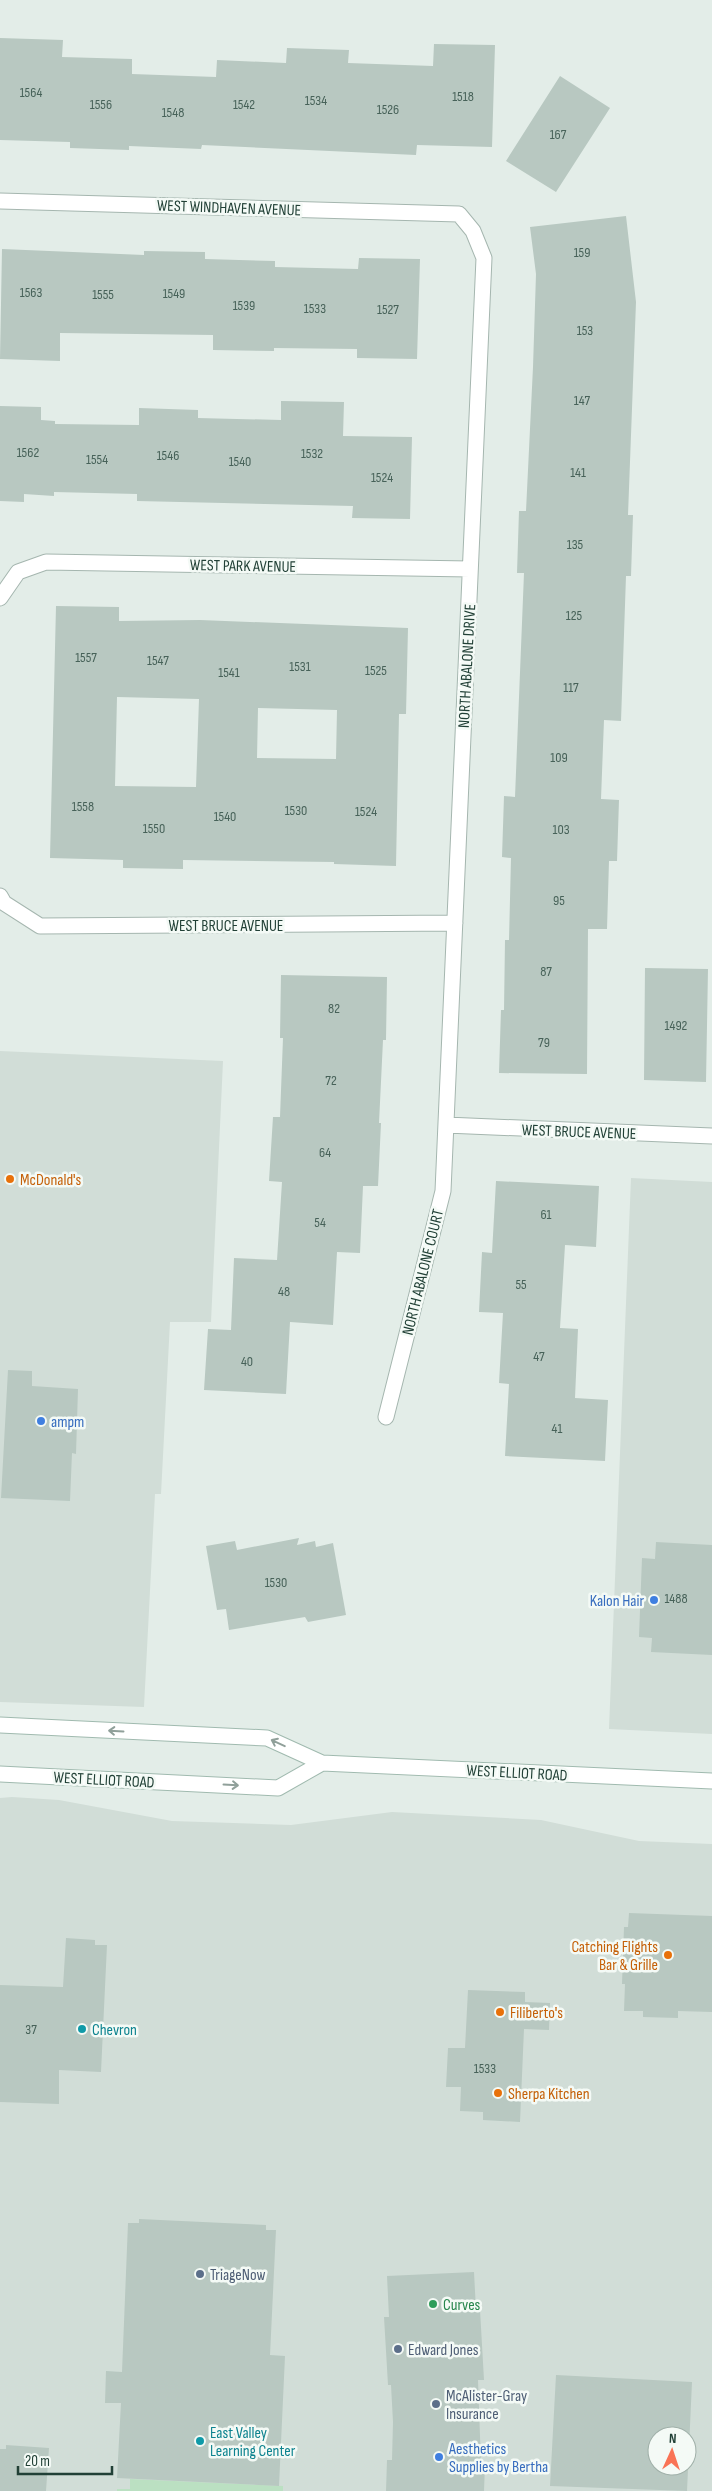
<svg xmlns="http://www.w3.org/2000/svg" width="712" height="2491" font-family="'Sofia Sans Condensed',sans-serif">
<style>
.built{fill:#d1ddd7;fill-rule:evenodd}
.green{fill:#bbe0c2}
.building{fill:#b8c8c1;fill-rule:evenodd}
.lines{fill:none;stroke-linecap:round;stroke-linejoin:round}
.street-casing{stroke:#a5b6af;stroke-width:17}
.secondary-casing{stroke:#a0baaf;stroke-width:17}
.street{stroke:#fff;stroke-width:15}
.secondary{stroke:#fff;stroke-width:15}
.oneway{stroke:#90a09a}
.food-dot{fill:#e8710a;stroke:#f4faf6;stroke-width:2}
.shop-dot{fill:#3f7fe0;stroke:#f4faf6;stroke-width:2}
.culture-dot{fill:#0f9aa8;stroke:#f4faf6;stroke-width:2}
.service-dot{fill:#5c6f8a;stroke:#f4faf6;stroke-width:2}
.leisure-dot{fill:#2e9e5b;stroke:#f4faf6;stroke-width:2}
.labels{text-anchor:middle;stroke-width:5;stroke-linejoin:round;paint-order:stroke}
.number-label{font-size:14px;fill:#476259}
.street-label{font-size:16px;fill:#214036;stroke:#f4faf6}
.food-label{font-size:16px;fill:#c56008;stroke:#f4faf6;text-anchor:start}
.shop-label{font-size:16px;fill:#366cbe;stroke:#f4faf6;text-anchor:start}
.culture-label{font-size:16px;fill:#0d838f;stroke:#f4faf6;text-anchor:start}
.service-label{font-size:16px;fill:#4e5e75;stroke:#f4faf6;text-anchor:start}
.leisure-label{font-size:16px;fill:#27864d;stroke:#f4faf6;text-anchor:start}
</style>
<rect width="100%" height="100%" fill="#e3ede8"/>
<path class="built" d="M0 1051 223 1061 211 1322H170L161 1494H155L144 1707 0 1702Z
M631 1178 712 1182V1734L609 1729Z
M12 1797 59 1800 172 1821 291 1825 392 1812 541 1820 639 1841 712 1844V2491H0V1798ZM657 2436H687V2466H657Z"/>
<path class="green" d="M130 2479 283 2486V2491H117V2489H130Z"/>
<path class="building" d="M0 38 63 40 62 57 132 59V74L216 77 217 60 286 63 287 48 349 50 348 63 433 66 434 44 495 45 492 147 417 145 416 155 202 145 201 149 129 146V150L70 148V142L0 140Z
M560 76 610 108 556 192 506 161Z
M626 216 636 302 628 515H633L631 576H626L621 721 604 720 601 799 619 800 617 861H609L607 929H588L587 1074 499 1073 501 1010H504L505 940H509L511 858 502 857 504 796 515 797 524 573H517L519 511H526L533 367 536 274 530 227Z
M2 249 144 255V251L205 252V259L275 261V267L358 269 359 258 420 259 417 359 357 358V349L274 348V351L213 350V335L60 333V361L0 359Z
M281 401 344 402 343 436 412 437 410 519 352 518 353 506 137 501V494L54 492V496L24 494V502L0 501V406L41 407V420L55 421V424L139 425V408L198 410V418L281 420Z
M56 606 119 607V621L200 620 408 628 406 714H399L396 866 334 864V862L183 860V869L123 868V860L50 858ZM117 697 199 699 196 787 115 786ZM258 708 337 710 336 759 257 758Z
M645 968 708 969 706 1082 644 1080Z
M281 975 387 977 386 1040H383L379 1123H381L378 1186H363L360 1253 337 1252 333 1325 290 1322 286 1394 204 1390 208 1329 231 1330 234 1258 277 1260 282 1182 269 1181 273 1117H280L283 1038H280Z
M496 1181 599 1186 596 1247 565 1245 560 1328 578 1329 575 1398 608 1400 605 1461 505 1456 509 1384 499 1383 503 1313 479 1312 482 1252 492 1253Z
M8 1370 32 1371V1386L78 1389 76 1454 72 1453 70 1501 1 1498Z
M299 1538 297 1545 315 1541 316 1547 333 1543 346 1615 308 1622 305 1617 229 1630 226 1609 217 1610 206 1546 235 1541 237 1550Z
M656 1542 712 1545V1655L651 1652 652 1638 639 1637 642 1558 655 1559Z
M629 1913 712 1916V2012L678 2011V2018L643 2017V2011H624L625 1984H622L624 1927H628Z
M66 1938 95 1940V1945H107L101 2072 59 2070V2104L0 2102V1985L63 1987Z
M468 1990 525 1992V2002L550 2003 549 2030 524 2029 520 2122 483 2120V2112L460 2111 461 2087H446L448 2048H465Z
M139 2219 266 2225V2230H276L270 2355 285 2356 279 2486 117 2478 121 2403H105L106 2371 122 2372 128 2223H139Z
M474 2272 476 2310H480L484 2380H478L481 2464H485L484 2491H386L387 2460H392L393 2422 391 2385H388L384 2317H389L387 2276Z
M556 2375 692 2382 687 2491 550 2486ZM657 2436H687V2466H657Z
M6 2445 49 2448 46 2491H0V2449H6Z"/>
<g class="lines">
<g class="street-casing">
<path id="street" d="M0 201 459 214 473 231 484 258 443 1191 386 1417
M0 598 18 572 46 562 470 569
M0 896 4 903 40 926 455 923
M446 1125 712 1136"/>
</g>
<g class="secondary-casing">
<path id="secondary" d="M0 1725 267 1738 322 1763 712 1781
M0 1774 278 1788 322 1763"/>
</g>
<use href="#street" class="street"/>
<use href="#secondary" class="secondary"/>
</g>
<defs><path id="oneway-shaft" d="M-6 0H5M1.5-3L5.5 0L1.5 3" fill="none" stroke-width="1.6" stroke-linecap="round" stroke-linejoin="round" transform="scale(1.25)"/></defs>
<g class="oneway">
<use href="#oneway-shaft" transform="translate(116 1731) rotate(-177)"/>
<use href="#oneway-shaft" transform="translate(278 1743) rotate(-155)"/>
<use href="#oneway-shaft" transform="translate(231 1785) rotate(3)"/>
</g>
<g class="food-dot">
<circle cx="10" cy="1179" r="5"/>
<circle cx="668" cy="1955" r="5"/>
<circle cx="500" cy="2012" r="5"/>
<circle cx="498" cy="2093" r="5"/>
</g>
<g class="shop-dot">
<circle cx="41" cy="1421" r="5"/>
<circle cx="654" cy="1600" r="5"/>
<circle cx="439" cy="2457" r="5"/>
</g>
<g class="culture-dot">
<circle cx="82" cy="2029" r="5"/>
<circle cx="200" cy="2441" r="5"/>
</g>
<g class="service-dot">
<circle cx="200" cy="2274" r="5"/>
<circle cx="398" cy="2349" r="5"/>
<circle cx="436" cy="2404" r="5"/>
</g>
<circle class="leisure-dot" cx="433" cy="2304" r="5"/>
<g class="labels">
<g class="number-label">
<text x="31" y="97">1564</text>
<text x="463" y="101">1518</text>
<text x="316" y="105">1534</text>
<text x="101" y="109">1556</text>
<text x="244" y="109">1542</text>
<text x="388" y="114">1526</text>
<text x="173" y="117">1548</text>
<text x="558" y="139">167</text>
<text x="582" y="257">159</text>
<text x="31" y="297">1563</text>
<text x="174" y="298">1549</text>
<text x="103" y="299">1555</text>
<text x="244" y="310">1539</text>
<text x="315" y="313">1533</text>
<text x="388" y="314">1527</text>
<text x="585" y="335">153</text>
<text x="582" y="405">147</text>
<text x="28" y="457">1562</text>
<text x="312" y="458">1532</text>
<text x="168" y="460">1546</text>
<text x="97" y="464">1554</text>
<text x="240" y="466">1540</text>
<text x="578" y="477">141</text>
<text x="382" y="482">1524</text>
<text x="575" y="549">135</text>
<text x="574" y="620">125</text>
<text x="86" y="662">1557</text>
<text x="158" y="665">1547</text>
<text x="300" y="671">1531</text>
<text x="376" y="675">1525</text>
<text x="229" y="677">1541</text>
<text x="571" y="692">117</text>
<text x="559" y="762">109</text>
<text x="83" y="811">1558</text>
<text x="296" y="815">1530</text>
<text x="366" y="816">1524</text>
<text x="225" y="821">1540</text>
<text x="154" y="833">1550</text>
<text x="561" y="834">103</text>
<text x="559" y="905">95</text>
<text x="546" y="976">87</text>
<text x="334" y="1013">82</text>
<text x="676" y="1030">1492</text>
<text x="544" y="1047">79</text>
<text x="331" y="1085">72</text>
<text x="325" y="1157">64</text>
<text x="546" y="1219">61</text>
<text x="320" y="1227">54</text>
<text x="521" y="1289">55</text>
<text x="284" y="1296">48</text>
<text x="539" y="1361">47</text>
<text x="247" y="1366">40</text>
<text x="557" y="1433">41</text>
<text x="276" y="1587">1530</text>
<text x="676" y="1603">1488</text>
<text x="31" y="2034">37</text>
<text x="485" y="2073">1533</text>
</g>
<g class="street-label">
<text transform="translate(229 207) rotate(2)" y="6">WEST WINDHAVEN AVENUE</text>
<text transform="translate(243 565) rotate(1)" y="6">WEST PARK AVENUE</text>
<text transform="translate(466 666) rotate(-87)" y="6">NORTH ABALONE DRIVE</text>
<text x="226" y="931">WEST BRUCE AVENUE</text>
<text transform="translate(579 1131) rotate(2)" y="6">WEST BRUCE AVENUE</text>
<text transform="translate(422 1272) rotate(-76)" y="6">NORTH ABALONE COURT</text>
<text transform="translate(517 1772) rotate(3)" y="6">WEST ELLIOT ROAD</text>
<text transform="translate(104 1779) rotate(3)" y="6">WEST ELLIOT ROAD</text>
</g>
<g class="food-label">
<text x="20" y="1185">McDonald's</text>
<text x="658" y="1952" text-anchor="end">Catching Flights<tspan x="658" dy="18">Bar &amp; Grille</tspan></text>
<text x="510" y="2018">Filiberto's</text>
<text x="508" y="2099">Sherpa Kitchen</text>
</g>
<g class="shop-label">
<text x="51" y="1427">ampm</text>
<text x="644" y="1606" text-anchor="end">Kalon Hair</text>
<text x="449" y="2454">Aesthetics<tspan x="449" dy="18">Supplies by Bertha</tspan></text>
</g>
<g class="culture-label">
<text x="92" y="2035">Chevron</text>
<text x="210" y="2438">East Valley<tspan x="210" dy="18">Learning Center</tspan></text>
</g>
<g class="service-label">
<text x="210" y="2280">TriageNow</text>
<text x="408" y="2355">Edward Jones</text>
<text x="446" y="2401">McAlister-Gray<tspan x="446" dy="18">Insurance</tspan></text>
</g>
<g class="leisure-label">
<text x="443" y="2310">Curves</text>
</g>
</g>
<g transform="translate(672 2451) rotate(3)"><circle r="24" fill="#f4faf6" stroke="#a0b0a9"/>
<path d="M0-4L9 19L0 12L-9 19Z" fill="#f97356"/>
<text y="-8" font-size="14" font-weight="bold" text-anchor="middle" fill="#214036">N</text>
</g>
<path d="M18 2466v8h94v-8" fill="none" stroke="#214036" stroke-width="2.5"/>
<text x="25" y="2466" font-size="15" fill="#214036" stroke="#f4faf6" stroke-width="4" paint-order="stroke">20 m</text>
</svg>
